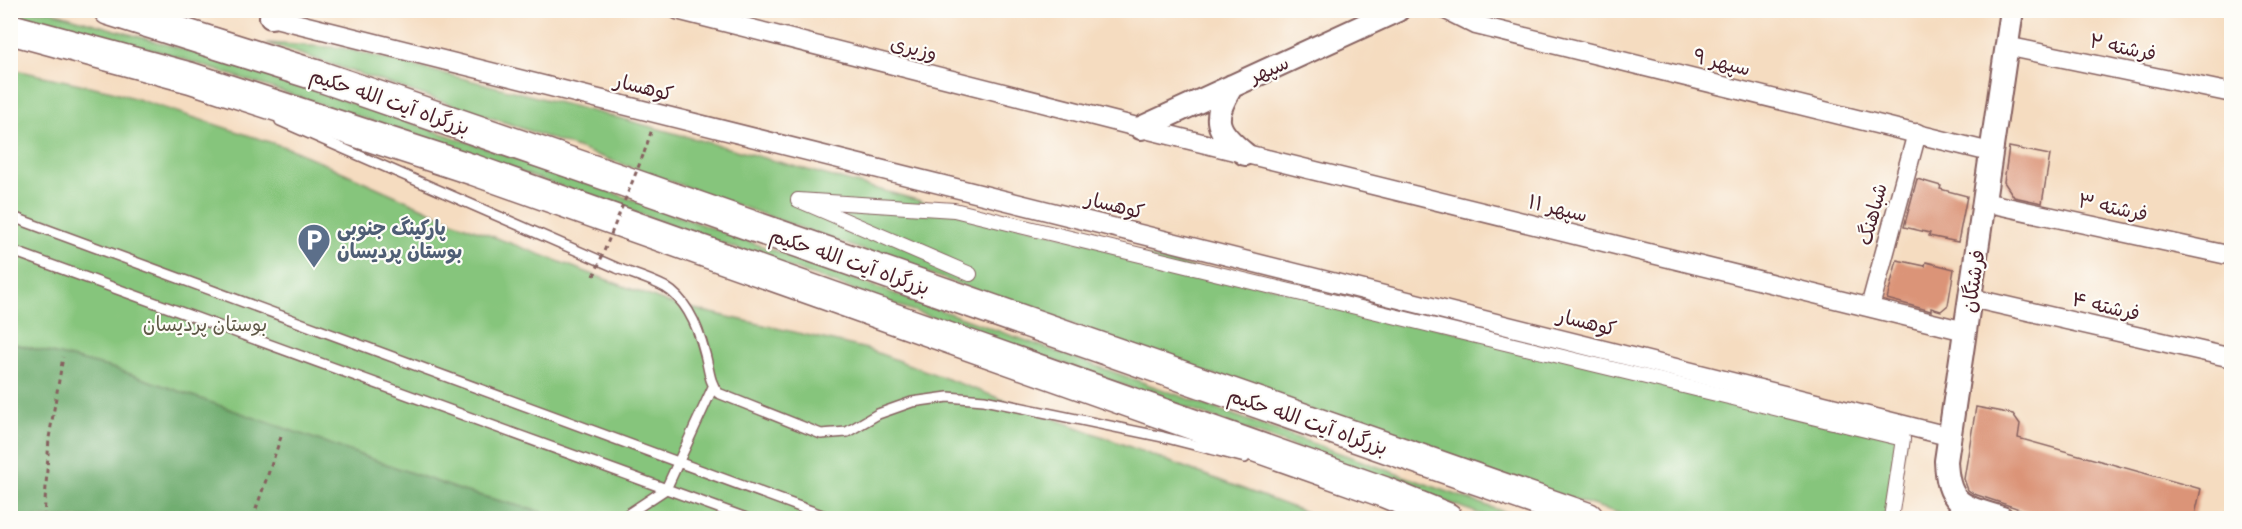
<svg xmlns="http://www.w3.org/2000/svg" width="2242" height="529" font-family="Mynerve,'Playpen Sans Arabic',sans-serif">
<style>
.green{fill:#86c57c;stroke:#687254;stroke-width:1.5}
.forest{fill:#6caa6c;stroke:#5b644c;stroke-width:1.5}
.building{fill:#db9478}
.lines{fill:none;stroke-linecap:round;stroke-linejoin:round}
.service-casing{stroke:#86615f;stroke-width:12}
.pedestrian-casing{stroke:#86615f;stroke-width:16}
.minor-casing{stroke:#86615f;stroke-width:21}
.tertiary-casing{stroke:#86615f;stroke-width:26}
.trunk-casing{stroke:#86615f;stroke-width:33}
.path{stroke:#86615f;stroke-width:3;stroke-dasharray:4.5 4.5;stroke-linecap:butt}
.service{stroke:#fff;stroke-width:9}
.pedestrian{stroke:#fff;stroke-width:14}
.minor{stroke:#fff;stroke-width:18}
.tertiary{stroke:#fff;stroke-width:22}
.trunk{stroke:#fff;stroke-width:30}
.path-bridge{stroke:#86615f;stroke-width:3;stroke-dasharray:4.5 4.5;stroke-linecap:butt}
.labels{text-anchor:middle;stroke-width:4.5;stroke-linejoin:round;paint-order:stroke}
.street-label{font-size:20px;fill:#4a1f2b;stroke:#fdfcf7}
.service-label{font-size:20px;font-weight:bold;fill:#4e5e75;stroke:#fdfcf7;text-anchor:start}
.park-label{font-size:20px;fill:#5f5947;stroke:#fdfcf7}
</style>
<rect width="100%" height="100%" fill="#fdfcf7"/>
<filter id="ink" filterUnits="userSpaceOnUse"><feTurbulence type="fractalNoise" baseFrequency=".0167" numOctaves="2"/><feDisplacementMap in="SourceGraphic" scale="12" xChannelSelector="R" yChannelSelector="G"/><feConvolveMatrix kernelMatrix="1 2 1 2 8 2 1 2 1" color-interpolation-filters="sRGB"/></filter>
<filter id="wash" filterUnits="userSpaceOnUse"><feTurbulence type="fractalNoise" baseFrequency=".008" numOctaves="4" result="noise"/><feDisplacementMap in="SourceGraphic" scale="24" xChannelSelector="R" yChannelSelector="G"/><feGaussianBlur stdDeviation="1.35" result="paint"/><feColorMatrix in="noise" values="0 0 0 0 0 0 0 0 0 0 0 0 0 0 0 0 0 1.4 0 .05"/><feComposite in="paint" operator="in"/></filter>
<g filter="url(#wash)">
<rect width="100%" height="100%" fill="#f5dcc0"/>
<path class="green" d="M10 11H49L242 66 527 162 1521 518H1491L1106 379 424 138 161 52 11 13Z
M267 43 343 48 619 118 928 203 1511 345 1908 426 1891 518H1635L1496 476 507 123Z
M11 69 112 91 291 149 452 221 668 303 867 349 1321 518H11Z"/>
<path class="forest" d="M11 343 116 369 463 491 564 518H11Z"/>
<g id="blocks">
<path class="building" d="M2009 147 2050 155 2042 203 2014 197 2004 182Z
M1917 179 1941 186 1940 189 1967 196 1958 242 1929 236 1930 233 1904 227Z
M1897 260 1925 266 1926 262 1954 269 1948 305 1941 311 1931 308V311L1887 299Z
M1976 407 2013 414 2020 424 2018 438 2201 489 2194 519H2050L1974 494 1968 490 1964 479Z"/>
</g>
</g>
<g filter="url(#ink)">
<use href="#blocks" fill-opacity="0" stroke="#86615f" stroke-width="1.5"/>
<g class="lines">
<g class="service-casing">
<path id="service" d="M280 121 617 268C632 274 650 279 665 287 687 300 699 330 705 354 709 368 709 382 718 393L821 434 847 432 878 414 912 402 948 397 984 400 1163 437 1245 458
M10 216 830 518
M10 250 746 518
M622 518 666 489 713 387"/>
</g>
<g class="pedestrian-casing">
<path id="pedestrian" d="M970 274 798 200 954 210 1903 439 1891 518"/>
</g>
<g class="minor-casing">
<path id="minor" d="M677 10 1141 128 1965 331
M1446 10 1476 25 1990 152
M271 17 1948 436
M2006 46 2232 93
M1984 202 2232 256
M1971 298 2232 358
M1870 307 1917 133"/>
</g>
<g class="tertiary-casing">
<path id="tertiary" d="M271 17 272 10
M1232 86C1211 119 1215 130 1245 154
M1141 128 1398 10
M2002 518C1963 506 1948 506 1946 461L2012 10"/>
</g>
<g class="trunk-casing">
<path id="trunk" d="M109 10 319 76 621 180 1588 518
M10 29 191 78 474 170 1384 492 1447 518"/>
</g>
<path class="path" d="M644 153 652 129
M44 518 49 438 63 357
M255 518 256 509 281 437"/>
<use href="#service" class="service"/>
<use href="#pedestrian" class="pedestrian"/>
<use href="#minor" class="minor"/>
<use href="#tertiary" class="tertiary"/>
<use href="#trunk" class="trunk"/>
<path class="path-bridge" d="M594 276 644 153"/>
</g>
</g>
<defs>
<g id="parking-pin" transform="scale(1.725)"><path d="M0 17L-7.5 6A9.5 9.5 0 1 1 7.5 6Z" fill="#5c6f8a" stroke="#fdfcf7"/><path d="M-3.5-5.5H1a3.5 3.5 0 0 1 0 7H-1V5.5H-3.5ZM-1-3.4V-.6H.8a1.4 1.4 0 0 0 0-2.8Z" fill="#fff"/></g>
</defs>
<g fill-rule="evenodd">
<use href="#parking-pin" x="314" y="240"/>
</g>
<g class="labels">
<g class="street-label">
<text transform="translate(2123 47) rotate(12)" y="7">فرشته ۲</text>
<text transform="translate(914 48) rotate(14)" y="7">وزیری</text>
<text transform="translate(1722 62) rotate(14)" y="7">سپهر ۹</text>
<text transform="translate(1269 69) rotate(-24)" y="7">سپهر</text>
<text transform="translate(644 87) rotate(14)" y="7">کوهسار</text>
<text transform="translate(390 101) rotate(19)" y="7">بزرگراه آیت الله حکیم</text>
<text transform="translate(1115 205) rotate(14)" y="7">کوهسار</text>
<text transform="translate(2113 207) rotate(12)" y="7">فرشته ۳</text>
<text transform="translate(1558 208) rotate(14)" y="7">سپهر ۱۱</text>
<text transform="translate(1872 214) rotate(-75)" y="7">شباهنگ</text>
<text transform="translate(850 261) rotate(19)" y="7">بزرگراه آیت الله حکیم</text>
<text transform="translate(1973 281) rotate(-81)" y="7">فرشتگان</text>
<text transform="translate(2106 306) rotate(13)" y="7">فرشته ۴</text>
<text transform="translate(1587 322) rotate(14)" y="7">کوهسار</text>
<text transform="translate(1308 421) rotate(19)" y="7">بزرگراه آیت الله حکیم</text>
</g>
<g class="service-label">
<text x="337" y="235">پارکینگ جنوبی<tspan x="337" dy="23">بوستان پردیسان</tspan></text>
</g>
<g class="park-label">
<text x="205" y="331">بوستان پردیسان</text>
</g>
</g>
<rect width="2242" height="529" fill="none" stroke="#fdfcf7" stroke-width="36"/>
</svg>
